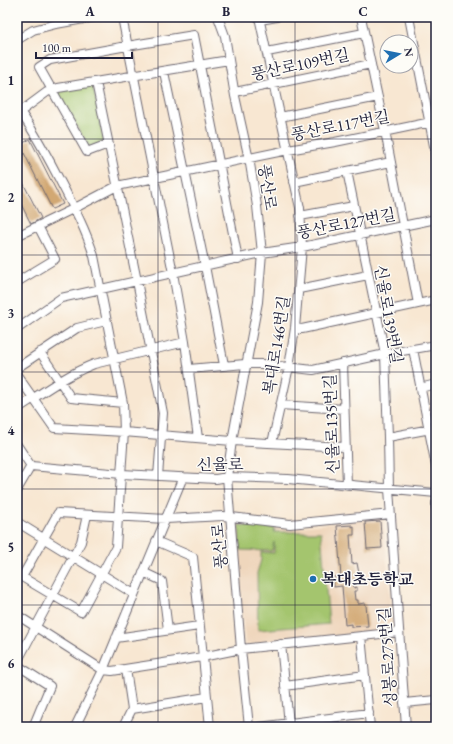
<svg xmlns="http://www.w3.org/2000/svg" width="453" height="744" font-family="'EB Garamond','Noto Serif KR',serif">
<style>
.built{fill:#efd6bc}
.green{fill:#a4c56e;stroke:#637454}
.building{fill:#d2a873}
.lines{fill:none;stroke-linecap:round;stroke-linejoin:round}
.minor-casing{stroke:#6d6770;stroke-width:10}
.minor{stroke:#fff;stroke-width:8}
.grid{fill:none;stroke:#22223b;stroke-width:1;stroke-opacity:0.55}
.poi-dot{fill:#1f6fb2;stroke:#fdfcf7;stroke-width:1.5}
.labels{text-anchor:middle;stroke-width:3;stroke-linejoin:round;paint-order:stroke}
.street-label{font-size:16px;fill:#22223b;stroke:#fdfcf7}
.poi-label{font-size:16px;font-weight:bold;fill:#22223b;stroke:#fdfcf7;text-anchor:start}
.neatline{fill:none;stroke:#22223b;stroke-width:1.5}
.grid-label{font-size:13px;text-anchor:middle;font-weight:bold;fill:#22223b}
</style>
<rect width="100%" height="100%" fill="#fdfcf7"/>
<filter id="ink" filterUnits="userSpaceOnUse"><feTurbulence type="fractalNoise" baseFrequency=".025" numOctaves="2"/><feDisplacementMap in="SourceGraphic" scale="8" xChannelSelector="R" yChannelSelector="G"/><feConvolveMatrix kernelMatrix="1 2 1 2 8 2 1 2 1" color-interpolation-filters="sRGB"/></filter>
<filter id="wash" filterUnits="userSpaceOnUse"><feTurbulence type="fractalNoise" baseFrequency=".012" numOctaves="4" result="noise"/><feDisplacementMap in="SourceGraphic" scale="16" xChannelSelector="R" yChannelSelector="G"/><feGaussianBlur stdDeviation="0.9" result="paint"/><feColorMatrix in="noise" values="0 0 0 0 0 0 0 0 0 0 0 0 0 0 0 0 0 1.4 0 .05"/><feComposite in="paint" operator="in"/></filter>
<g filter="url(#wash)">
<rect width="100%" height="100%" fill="#f8e7d2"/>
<path class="built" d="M383 517 393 630 245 645 234 524 237 522 293 528Z"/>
<path class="green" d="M93 85 104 142 89 148 56 91Z
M239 525 275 528 274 532H321L329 624 258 630 257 573 261 560V552L274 553V542L272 551 240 550Z"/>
<g id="blocks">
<path class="building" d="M30 139 63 204 52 209 20 145Z
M17 171 41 218 31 224 17 196Z
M380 521 382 548 367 549 365 522Z
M352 525V527L354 526V535H350L352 564 357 563 360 579 353 580 354 588 357 587V591H354L355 600H358V604L365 603V605H366L368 626 351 627V624L345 625 342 586 334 587 333 577H341L337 526Z"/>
</g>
</g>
<g filter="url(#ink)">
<use href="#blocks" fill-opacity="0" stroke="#6d6770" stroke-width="1"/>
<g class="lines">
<g class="minor-casing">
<path id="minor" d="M122 17 173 273 185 342 198 438
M218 17 225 36 235 96 250 164 257 206 262 253 258 302 232 441 227 477 241 649 249 727
M259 17 300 208 302 247 295 328 289 367 272 443
M361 17 385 131 418 304
M409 17 436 156
M436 17V18
M260 20 277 17
M17 40 33 30 56 24 95 17
M267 52 364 33
M164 72 205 266 224 365
M96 82 137 281 163 413 158 476
M235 92 371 64
M17 107C32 128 44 150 56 173 70 200 85 227 94 256L123 403 124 432 116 547 81 612 22 577 58 513 166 519 223 516 290 524 391 514
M20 112 47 92 58 88 229 60
M280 117 378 97
M108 144 87 152 39 67 50 60 127 46 194 35 238 259
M347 171 385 354 388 437 389 489 406 727
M294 182 391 162
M300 216 354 206
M17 236 75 208 117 186 288 150 335 142 436 121
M17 282 55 259 38 226
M299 289 368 275
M295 328 302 329 436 300
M17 329 61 298 262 253 302 247 436 219
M413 349 436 466
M40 352 71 398 123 403
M343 363 347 485
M17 368 77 328 106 321
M189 369 245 364H262L313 370 385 354 436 345
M17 375 54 428 124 432 232 441 345 447
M420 388 436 384
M280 405 344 409
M17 409C42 393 66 375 94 364L185 342
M388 437 436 428
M17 445 31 466
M31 466 122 474 216 479 227 477 288 479 436 493
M17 490 31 466
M436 503V507
M17 522 134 594
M156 541 193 557 210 727
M143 572 162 581 168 630
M17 615 103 670 112 671 202 657 241 649 399 632
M361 636 370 727
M116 638 199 626
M281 644 289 724
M17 662 81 542 87 515
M17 665 50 686 33 727
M126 669 132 709
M285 686 365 675
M404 703 436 700
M75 727 103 670 183 477
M123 727 132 709 207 697
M259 727 369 713"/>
</g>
<use href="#minor" class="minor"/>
</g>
</g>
<path class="grid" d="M158 17V727M295 17V727M17 139H436M17 255H436M17 372H436M17 489H436M17 605H436"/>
<circle class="poi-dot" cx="313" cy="579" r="4"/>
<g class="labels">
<g class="street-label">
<text transform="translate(300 64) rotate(-12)" y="6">풍산로109번길</text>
<text transform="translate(340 125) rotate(-11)" y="6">풍산로117번길</text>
<text transform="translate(268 187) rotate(81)" y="6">풍산로</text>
<text transform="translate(346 223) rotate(-11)" y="6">풍산로127번길</text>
<text transform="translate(389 314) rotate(80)" y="6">신율로139번길</text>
<text transform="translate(276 345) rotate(-81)" y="6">복대로146번길</text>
<text transform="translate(331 424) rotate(-92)" y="6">신율로135번길</text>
<text x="220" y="470">신율로</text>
<text transform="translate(219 546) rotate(-95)" y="6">풍산로</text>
<text transform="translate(387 657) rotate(-94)" y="6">성봉로275번길</text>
</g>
<g class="poi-label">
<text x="321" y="585">복대초등학교</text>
</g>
</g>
<rect width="453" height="744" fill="none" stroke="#fdfcf7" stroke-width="44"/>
<g transform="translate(399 54) rotate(80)"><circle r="19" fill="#fdfcf7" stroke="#a5a5ac"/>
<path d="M0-3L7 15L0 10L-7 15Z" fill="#1f6fb2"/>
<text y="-6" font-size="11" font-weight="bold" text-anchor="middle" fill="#22223b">N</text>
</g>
<path d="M36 52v6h96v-6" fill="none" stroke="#22223b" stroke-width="2"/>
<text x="42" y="52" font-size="12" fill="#22223b" stroke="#fdfcf7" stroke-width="3" paint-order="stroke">100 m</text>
<rect x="22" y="22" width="409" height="700" class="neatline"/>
<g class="grid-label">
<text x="90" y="16">A</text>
<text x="226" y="16">B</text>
<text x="363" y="16">C</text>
<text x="11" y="85">1</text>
<text x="11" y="202">2</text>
<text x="11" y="318">3</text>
<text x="11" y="435">4</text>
<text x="11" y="552">5</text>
<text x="11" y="668">6</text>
</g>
</svg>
